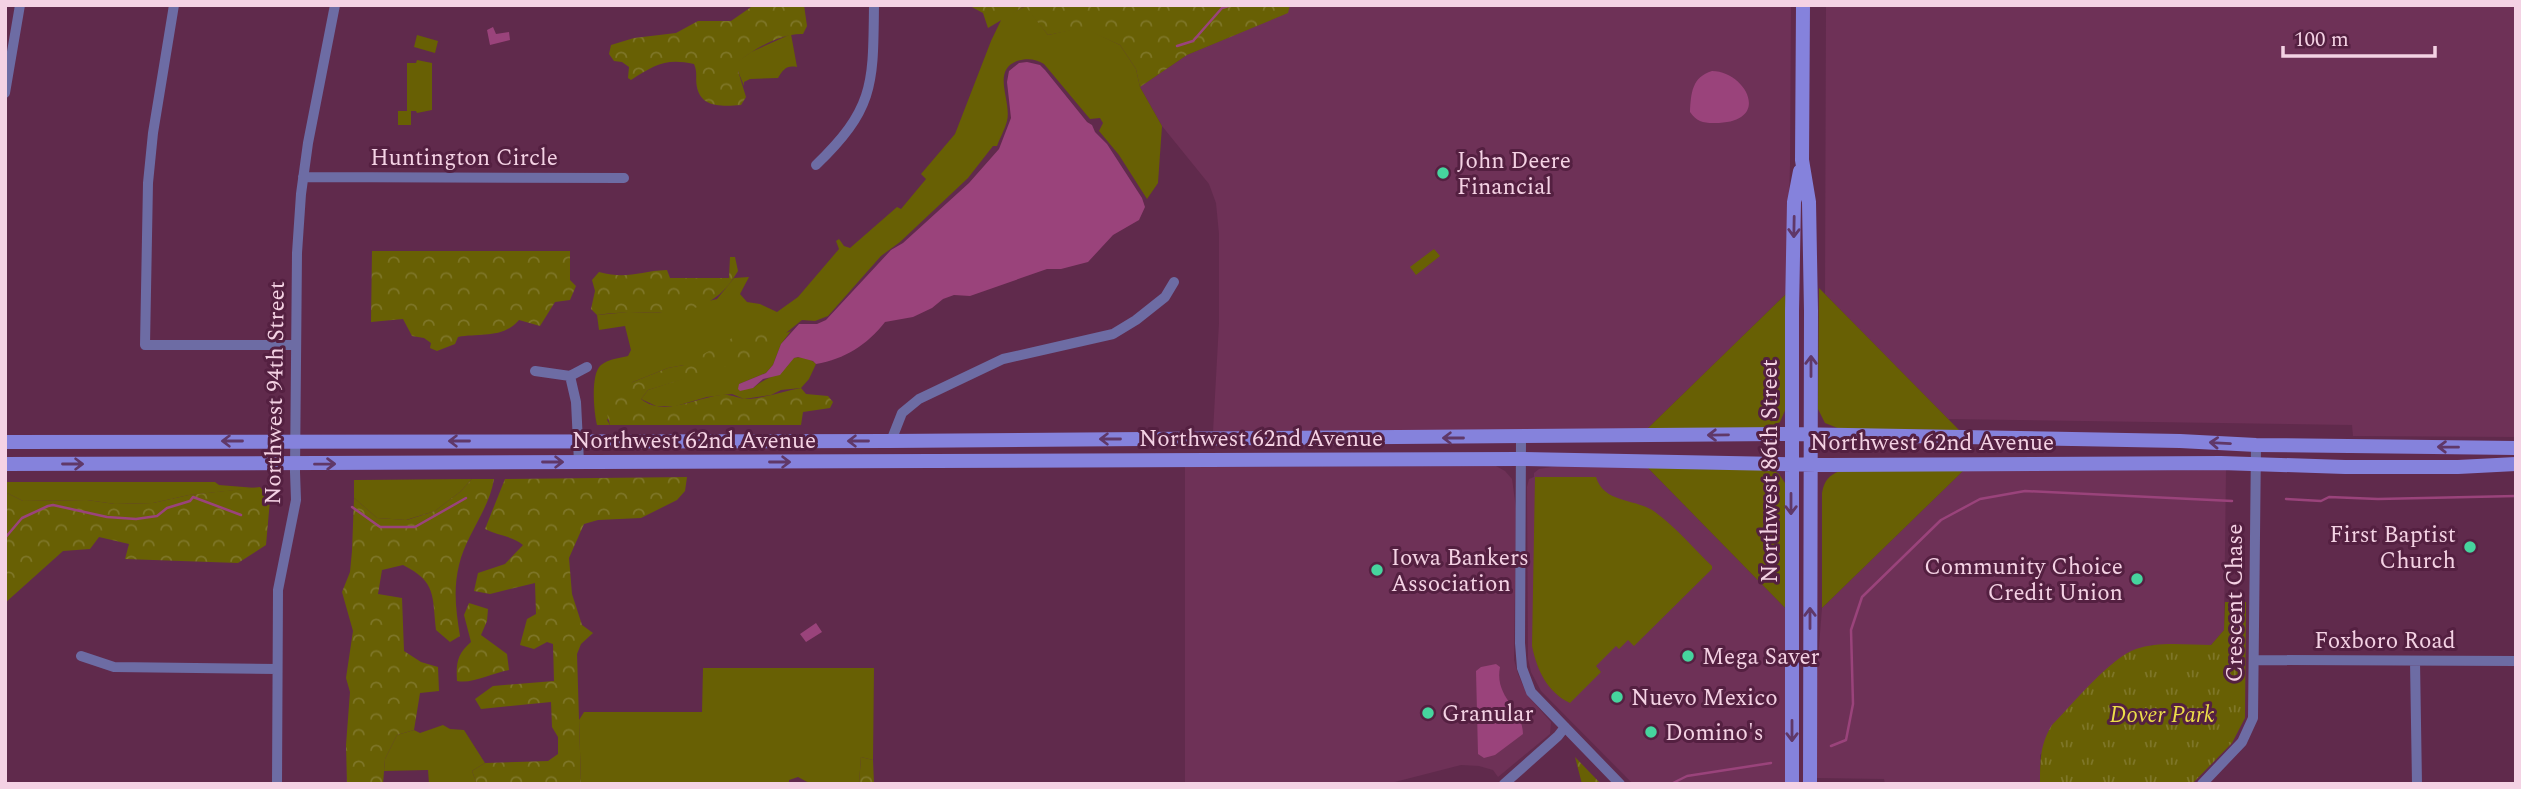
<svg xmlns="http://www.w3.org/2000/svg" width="2521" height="789" font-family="Spectral,serif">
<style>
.built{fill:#6e3157}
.green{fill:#686004}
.forest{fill:url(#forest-crowns)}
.park{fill:url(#park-tufts)}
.water{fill:#9a437b}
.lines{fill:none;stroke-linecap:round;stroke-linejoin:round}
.stream{stroke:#9a437b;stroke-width:2.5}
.street{stroke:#6d6ca4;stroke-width:10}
.secondary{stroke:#8582dc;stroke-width:14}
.oneway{stroke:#603868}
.poi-dot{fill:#46d49e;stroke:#542041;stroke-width:2.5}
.labels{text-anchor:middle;stroke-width:6;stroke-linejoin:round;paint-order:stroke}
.street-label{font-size:23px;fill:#f4d2e4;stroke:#542041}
.poi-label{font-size:23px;fill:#f4d2e4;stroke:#542041;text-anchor:start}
.park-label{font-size:23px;font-style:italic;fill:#edde49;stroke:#542041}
</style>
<defs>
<pattern id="forest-crowns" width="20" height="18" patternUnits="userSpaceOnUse" patternTransform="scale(1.75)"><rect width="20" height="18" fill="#686004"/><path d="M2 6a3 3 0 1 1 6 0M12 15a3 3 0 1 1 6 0" fill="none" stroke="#7e7628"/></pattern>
<pattern id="park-tufts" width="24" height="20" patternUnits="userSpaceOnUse" patternTransform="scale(1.75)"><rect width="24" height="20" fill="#686004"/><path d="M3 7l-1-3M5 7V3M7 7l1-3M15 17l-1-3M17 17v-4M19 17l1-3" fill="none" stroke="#7e7628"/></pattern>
</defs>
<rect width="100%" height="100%" fill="#602a4c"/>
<path class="built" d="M1290 5H1791L1790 166 1786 294 1646 430 1213 432 1219 323V234L1216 203 1209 184 1162 126 1140 87 1187 55 1287 13Z
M1826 5H2516V437L2353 436 2352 425 1948 419 1825 294Z
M1563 465 1647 467 1786 609 1787 784H1633L1541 691 1531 672 1528 659 1527 487 1529 479 1534 477V473L1539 469Z
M1496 466 1505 471 1512 479 1516 508 1514 660 1518 674 1527 695 1551 722 1550 734 1498 777 1493 770 1479 766 1461 765 1387 784H1185V467Z
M2226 470 2224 630 2211 645H2152L2040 755V784H1885L1884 779 1816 778 1817 671 1822 608 1963 471Z"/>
<path class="green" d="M1026 6 1048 35 1083 27 1120 45 1136 69 1140 87 1162 126 1158 183 1147 199 1119 155 1099 131 1103 123 1100 118 1090 119 1044 64C1036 59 1027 58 1017 61 991 71 1012 101 1007 121 1005 129 1000 138 997 146H993L968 178 900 242 881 256 828 316 815 321 802 320 786 333 791 331 781 344 773 365 766 373 739 384 753 388C768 375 782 377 793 358 800 356 811 358 816 364L809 379 801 388 781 390 771 395 744 399 732 394 707 397 676 406H656L641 399 648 390 691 376 684 365 668 368 633 382 607 420 610 425H597C594 413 590 374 601 365 609 359 619 358 628 356L631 350 625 326 599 330 597 315 628 312 658 313 717 299 734 278 749 277 740 294 747 302 760 304 777 312 798 297 839 249 836 241 839 239 844 246 850 248 897 207 901 209 926 179 921 174 955 134 991 41 1002 18Z
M791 34 797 67C786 65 783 70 778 78L750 79 744 82V86L738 71V61L751 52Z
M417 35 438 41 435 53 414 47Z
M417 60 432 63V110L417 113 416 111H411V125H398V111H407V63H416Z
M1434 249 1440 256 1416 275 1410 267Z
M1819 288 1959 430 1840 429 1825 423 1818 409Z
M1786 294V408L1780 422 1769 428 1646 430Z
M1647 467 1773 470 1779 474 1785 483 1786 609Z
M1840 471H1963L1822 608V493C1824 481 1829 475 1840 471Z
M1535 477H1596C1604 504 1636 498 1655 512 1676 527 1694 549 1712 566V569L1634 646 1628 640 1619 649 1616 646 1596 666 1601 672 1570 703C1547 692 1537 670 1532 646Z
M472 479 460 492 435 511 406 520 377 518 354 498V480Z
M5 482H215L219 485 257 488 189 495 153 503 115 504 87 500 23 501 5 492Z
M703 668H874L873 760 861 757 859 784H811L798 777 789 780V784H581L579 720 584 712H702Z
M443 725 450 729 464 730 485 763 472 771 477 784H429L428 770 384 771 385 759 397 735 414 730 420 733Z"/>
<path class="forest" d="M754 5H804L807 26 803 34C781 33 756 48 739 61L738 71 746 97 741 105C725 106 701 109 697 87 695 78 698 73 694 64 665 58 655 65 631 80L628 78 629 67 622 62 614 61 609 54 611 45 634 38 676 33 698 21H731Z
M968 5H1290L1288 13 1187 55 1140 87 1136 69 1120 45 1083 28 1048 35 1025 6 988 28 983 13Z
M372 251H570V280L576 286 570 300 555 302 540 326 519 320C503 339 480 333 458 337L455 344 437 351 430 348 431 343 424 338 412 336 403 319 371 322Z
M730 257H735L738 271C704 330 652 306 597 315L591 309 595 291 592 280 599 272C628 280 639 271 667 270L670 278H729Z
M766 319 771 325 769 345 752 358 648 390 641 399C663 417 696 398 721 395 732 394 738 399 747 399 766 398 783 391 801 388L806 394 828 396 833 402 830 408 803 412 801 425H610L607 414 612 403 633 382 668 368 684 365Z
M687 477 685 491 677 500 641 518 598 520 584 524 569 558 572 594 582 625 593 633 581 644 577 654 581 784H537L530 782 477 784 472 771 485 763 548 761 558 754V737L552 727 551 702 481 709 475 699 493 686 554 681 553 644 547 642 534 649 520 645 527 619 536 614 535 583 490 594 474 591 478 573 505 564 523 545C513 536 498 536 485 529L505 479Z
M472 479H494C489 510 466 535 459 565 453 590 456 611 460 636L450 642 436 630C432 596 437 582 403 565L382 570 378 594 402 598 404 651 421 662 438 667 439 691 420 693 414 730 397 735 385 759 383 784H347L346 745 350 692 346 678 353 631 342 592 350 572 352 551 354 498 377 518 407 520 435 511 460 492Z
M260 487 270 500 266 545 238 563 125 559 129 544 99 537 90 549 63 551 5 603V492L23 501 87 500 115 504 153 503 189 495Z
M469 603 488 609 487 621 481 635 507 654 509 670C492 673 473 684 457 681 456 663 457 654 471 642L464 615Z
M861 757 873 760 874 784H859Z
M1575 757 1601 784H1582Z"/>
<path class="park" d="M2225 602H2246L2245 718 2232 743 2192 784H2040C2040 761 2040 744 2052 725 2072 705 2111 657 2136 649 2159 641 2187 645 2211 645L2224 630Z"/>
<path class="water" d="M493 27 496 34 509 32 510 40 490 45 487 30Z
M1027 62 1040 65 1045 70 1087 122 1092 125 1095 132 1107 144 1142 198 1145 207 1139 220 1113 235 1088 262 1061 269H1047L970 296 954 295 943 299 932 308 913 317 885 322C867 345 845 359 816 364L813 361 798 357 794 358 780 375 763 379 753 388 740 391 738 389 739 384 766 373 773 365 781 344 799 324H817L826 320 891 250 903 243 969 183 999 149 1011 118 1007 82 1009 71 1019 63Z
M1712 71C1746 71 1774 124 1713 123 1703 123 1696 121 1690 112 1691 93 1692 77 1712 71Z
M816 623 822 632 806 642 800 634Z
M1496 664 1500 667C1494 698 1523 708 1523 734L1495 755 1484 758 1478 754 1476 671 1481 667Z"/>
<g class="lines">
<path class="stream" d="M1236 5H1248
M1177 46 1193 41 1222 8 1232 5
M2286 499 2321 501 2329 497 2378 499 2516 496
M352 507 380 527H415L466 498
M5 538 22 518 48 506 53 505 107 517 136 519 157 516 167 508 190 501 193 497 241 515
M1831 746 1846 740 1853 704 1851 630 1862 597 1941 520 1980 499 2025 491 2232 501
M1671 784 1687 776 1771 763"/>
<path class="street" d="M174 5 153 133 148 183 145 345H296
M5 93 20 5
M816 165C875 108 873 84 874 5
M303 177 624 178
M535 371 570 376 576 402 579 462
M570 376 587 367
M1521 438 1520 643 1522 668 1531 692 1620 784
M891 441 902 413 919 399 1003 359 1113 334 1136 320 1165 297 1174 282
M81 656 114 667 277 669
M2254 660 2516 661
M2415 661 2417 784
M277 784 278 590 296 500 295 472 297 253 301 194 308 143 335 5
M1504 784 1558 736 1565 727
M2202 784 2242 742 2253 718 2256 445"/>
<path class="secondary" d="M1803 5 1802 160 1809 202 1811 311 1810 784
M5 442 891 441 1791 434 2180 441 2256 445 2516 448
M5 464 1521 459 1829 465 2221 463 2345 467H2458L2516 464
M1792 784V311L1794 202 1800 171"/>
</g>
<defs><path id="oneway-shaft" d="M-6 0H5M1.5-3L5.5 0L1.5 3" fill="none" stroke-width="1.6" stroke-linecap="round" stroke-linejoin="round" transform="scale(1.75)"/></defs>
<g class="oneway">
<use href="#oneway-shaft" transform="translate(1794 227) rotate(91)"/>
<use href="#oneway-shaft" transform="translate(1811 366) rotate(-90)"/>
<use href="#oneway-shaft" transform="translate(1718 435) rotate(179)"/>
<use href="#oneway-shaft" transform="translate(1453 438) rotate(180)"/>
<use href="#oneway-shaft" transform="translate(1110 439) rotate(180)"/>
<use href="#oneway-shaft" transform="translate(232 441) rotate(180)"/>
<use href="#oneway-shaft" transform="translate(459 441) rotate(180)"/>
<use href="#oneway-shaft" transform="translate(858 441) rotate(-180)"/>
<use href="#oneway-shaft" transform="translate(2220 443) rotate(-177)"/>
<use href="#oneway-shaft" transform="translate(2448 447) rotate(-179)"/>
<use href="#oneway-shaft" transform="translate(553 462)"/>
<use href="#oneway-shaft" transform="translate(780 462)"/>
<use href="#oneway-shaft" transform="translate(73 464)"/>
<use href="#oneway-shaft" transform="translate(325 464) rotate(-1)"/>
<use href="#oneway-shaft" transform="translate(1791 504) rotate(90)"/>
<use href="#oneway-shaft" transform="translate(1810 618) rotate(-90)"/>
<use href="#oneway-shaft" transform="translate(1792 731) rotate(90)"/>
</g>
<g class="poi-dot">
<circle cx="1443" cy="173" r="7"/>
<circle cx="2470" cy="547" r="7"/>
<circle cx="1377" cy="570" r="7"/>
<circle cx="2137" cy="579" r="7"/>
<circle cx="1688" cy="656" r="7"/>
<circle cx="1617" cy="697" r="7"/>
<circle cx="1428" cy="713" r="7"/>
<circle cx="1651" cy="732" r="7"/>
</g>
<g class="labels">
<g class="street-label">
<text x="464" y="165">Huntington Circle</text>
<text transform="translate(274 393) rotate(-89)" y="8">Northwest 94th Street</text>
<text x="1261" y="446">Northwest 62nd Avenue</text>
<text x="694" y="448">Northwest 62nd Avenue</text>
<text x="1932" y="450">Northwest 62nd Avenue</text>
<text transform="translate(1769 471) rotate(-90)" y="8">Northwest 86th Street</text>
<text transform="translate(2234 603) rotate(-90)" y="8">Crescent Chase</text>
<text x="2385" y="648">Foxboro Road</text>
</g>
<g class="poi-label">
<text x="1457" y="168">John Deere<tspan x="1457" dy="26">Financial</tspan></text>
<text x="2456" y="542" text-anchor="end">First Baptist<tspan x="2456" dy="26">Church</tspan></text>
<text x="1391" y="565">Iowa Bankers<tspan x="1391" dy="26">Association</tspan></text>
<text x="2123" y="574" text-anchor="end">Community Choice<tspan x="2123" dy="26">Credit Union</tspan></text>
<text x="1702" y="664">Mega Saver</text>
<text x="1631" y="705">Nuevo Mexico</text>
<text x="1442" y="721">Granular</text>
<text x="1665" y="740">Domino's</text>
</g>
<g class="park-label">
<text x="2162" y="722">Dover Park</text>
</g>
</g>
<rect width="2521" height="789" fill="none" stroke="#f4d2e4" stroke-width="14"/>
<path d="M2283 46v10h152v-10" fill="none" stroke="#f4d2e4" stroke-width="3.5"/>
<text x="2294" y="46" font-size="21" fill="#f4d2e4" stroke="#542041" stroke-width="5" paint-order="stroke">100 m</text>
</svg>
